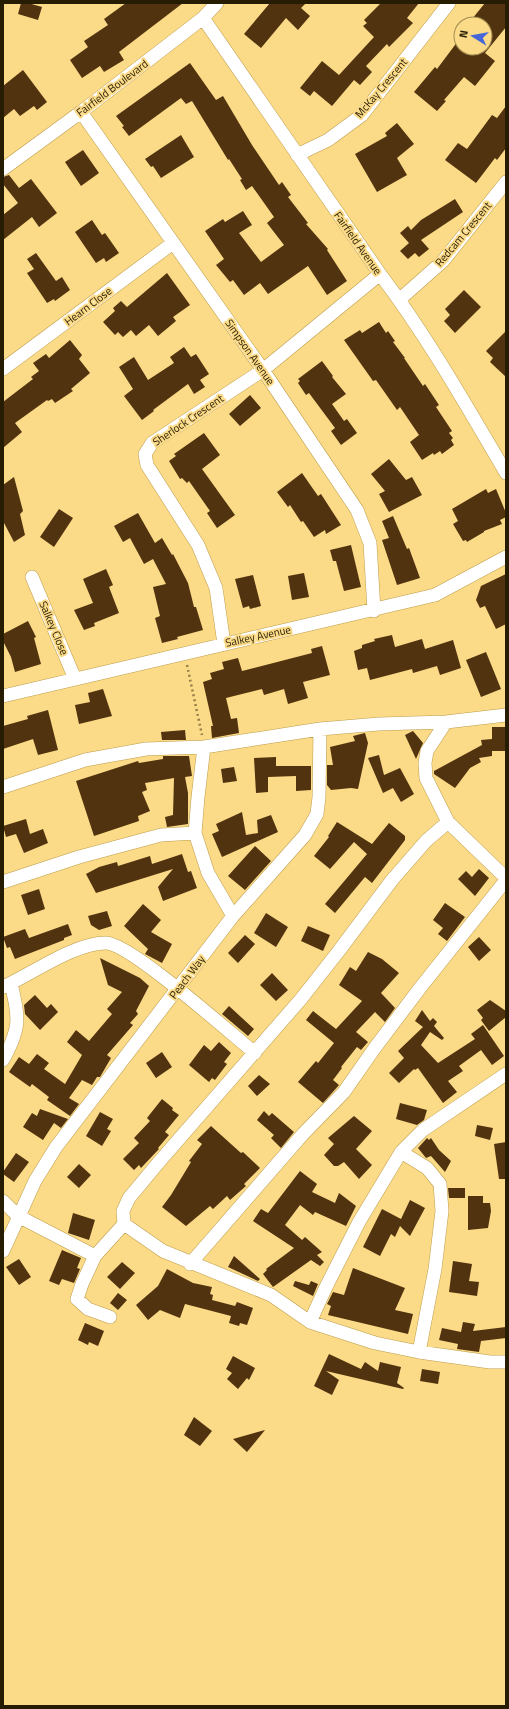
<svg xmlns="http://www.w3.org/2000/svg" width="509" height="1709" font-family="'Titillium Web',sans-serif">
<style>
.building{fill:#51330f}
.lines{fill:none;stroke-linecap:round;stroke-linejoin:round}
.street-casing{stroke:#bd9d4b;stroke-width:14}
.path{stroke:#957f48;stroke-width:2.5;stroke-dasharray:2 3;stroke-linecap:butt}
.street{stroke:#fff;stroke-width:13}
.labels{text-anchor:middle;stroke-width:4;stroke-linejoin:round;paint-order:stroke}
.street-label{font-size:11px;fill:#251c02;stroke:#fbda88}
</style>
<rect width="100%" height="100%" fill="#fbda88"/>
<path class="building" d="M21 3H28L42 7 38 20 18 14Z
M126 3H183L119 52 124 60 104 72 100 66 82 78 70 60 88 47 84 41 108 25 104 19Z
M270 3H306L301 8 310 16 298 30 286 18 261 48 244 34Z
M381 3H419L407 18 413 23 389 47 387 44 366 66 372 72 360 85 354 80 332 106 314 91 310 96 300 88 322 61 339 75 374 37 363 26 367 23 364 20Z
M485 3H506V27L485 53 495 61 475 86 464 77 444 100 446 101 437 111 414 92 435 67 437 69 461 37V48H485V24H468Z
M190 63 216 100 223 96 252 145 279 185 282 182 291 195 288 197 308 223 306 224 328 249 327 250 347 281 327 295 308 266 268 294 260 283 244 295 233 280 230 282 216 265 224 259 205 231 223 219 225 222 243 211 252 225 239 233 261 262 284 245 267 223 274 217 252 186 246 190 240 180 242 179 229 159 228 160 192 101 186 104 181 98 129 136 122 127 124 126 116 116Z
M23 70 47 102 37 110 34 106 20 116 14 109 3 118V86Z
M506 106V148L497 160 495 158 476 183 445 160 458 143 467 149 492 115 497 118Z
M397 123 414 144 397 158 407 175 377 192 355 154 387 136 385 133Z
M181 135 194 157 161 178 153 166 151 167 145 159Z
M83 150 99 173 81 186 65 162Z
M9 175 19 188 31 179 57 213 39 227 32 217 3 240V215L18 203 3 184V177Z
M455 199 463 212 421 240 429 249 419 257 415 253 408 259 400 251 409 243 400 233 408 226 411 230 421 220Z
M92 220 102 235 105 233 119 253 106 262 104 258 96 263 75 232Z
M36 253 56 281 62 277 70 290 55 301 54 299 47 303 27 273 34 269 27 259Z
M167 273 190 305 173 317 176 321 158 336 149 325 136 336 131 330 123 337 118 332 115 335 103 322 115 311 113 308 121 301 127 307Z
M464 290 481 307 455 333 444 321 450 315 445 309Z
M379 322 386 333 388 331 395 341 393 342 405 358H404L423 386 425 384 439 405 436 407 452 431 449 433 453 438 451 440 454 445 442 454 440 451 434 455 433 453 422 460 410 442 419 435 400 407 397 410 376 380 373 381 344 340 360 330 362 333Z
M506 331V377L490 362 493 358 486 351Z
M70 340 82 355 79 359 90 373 71 389 73 391 55 403 52 399 48 401 47 400 15 423 22 432 3 448V402L33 379 31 377 39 371 33 363 46 354 49 358Z
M184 347 191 357 196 354 209 374 200 380 205 387 194 394 188 384 153 410 154 411 142 420 124 396 133 389 119 367 134 357 148 380 174 363 170 357Z
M322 361 333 376 332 377 346 394 332 404 344 421 347 419 357 433 341 445 331 431 335 428 309 393 306 395 298 383 300 381 298 379Z
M250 395 261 408 240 426 229 414Z
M204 433 220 455 202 469 235 515 217 528 207 513 210 511 189 481 187 483 182 478 180 479 169 461 176 456 174 454Z
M389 459 406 480 412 477 422 495 389 512 379 494 385 491 371 474Z
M302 473 318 496 321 494 341 525 326 534 325 530 314 537 303 521 301 522 290 505 288 507 277 492Z
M14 477 23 511 20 514 25 535 14 542 3 521V485Z
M486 489 488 493 496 489 506 513V517L500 520 502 524 484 531V532L467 542 466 540 463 541 453 524 458 521 452 509Z
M59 509 73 518 54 547 40 537Z
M138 513 155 543 162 538 172 555 173 554 188 583 194 607H196L203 630 177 637 178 639 162 643 155 618 160 616 153 587 166 584 153 559 144 564 130 538 123 542 114 526Z
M393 516 407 549 409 548 420 578 397 585 382 540 389 538 382 521Z
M351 545 361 587 344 591 336 561H333L330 550Z
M106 569 113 585 109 587 119 613 94 623 95 626 84 630 74 610 93 603 83 579Z
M304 573 309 597 292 600 288 576Z
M506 574V624L496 629 485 606 480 608 476 600 481 586Z
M253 575 261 606 250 609 249 606 243 608 235 579Z
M28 621 36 637 34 638 41 664 15 672 11 657 3 641V634Z
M392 635 395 647 422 639 425 649 453 640 461 668 440 675 437 666 413 673 412 669 370 680 367 668 358 670 354 651 362 648V645L375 641 374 639Z
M322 646 330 675 303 682 308 698 288 704 284 689 264 695 262 689 226 698 231 719 237 718 239 733 212 738 211 726H213L203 682 212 679 210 673 224 669 222 662 238 658 242 671 312 653 311 649Z
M486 652 501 689 481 697 466 660Z
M103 689 112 716 79 724 75 705 90 702 88 693Z
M48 710 58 750 38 755 33 739 3 749V726L28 719 27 716Z
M492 727H506V751H492V756L479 758 481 762 470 768 455 788 434 774V771L482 745 481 740 492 739Z
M185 730 186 740H162L161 732Z
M413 731 423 743 416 759 405 735Z
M365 733 368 743 358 789 351 788 331 790 327 785V765H333L330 747 355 741 353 736Z
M379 755 384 775 400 768 414 794 401 802 393 788 383 793 368 758Z
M163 756H189L192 776 185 777 188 793V824L167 827 165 817 173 815 174 778 145 783 147 790 142 792 150 811 138 816 139 821 94 836 76 781 138 761 139 763 163 759Z
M276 757V766H311V790L296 791V776L268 777V792L256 793 254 758Z
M234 767 237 781 223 783 221 769Z
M242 812 246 835 258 833 257 820 271 815 278 832 222 857 212 834 219 831 216 824Z
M26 819 30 834 43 829 48 843 24 853 16 834 6 837 3 826Z
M337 822 372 844 389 823 405 836V840L372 883 365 877 335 913 325 904 367 854 354 842 330 869 314 856 329 837 328 836Z
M255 846 271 861 245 890 228 876Z
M182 854 188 872 191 871 197 888 163 901 158 887 173 869 96 893 86 874 99 867 117 862 118 866 150 856 152 864Z
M479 869 489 878 475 896 458 879 466 871 472 877Z
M39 889 45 909 28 915 21 895Z
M445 903 465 917 447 941 438 934 443 928 433 920Z
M143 904 161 920 151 932 172 944 162 963 145 954 148 949 124 926Z
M107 911 112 926 99 930 91 925 88 916Z
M266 913 288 927 276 947 254 933Z
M68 924 72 935 64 938V940L15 959 10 947 7 948 3 937 25 929 29 938Z
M308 926 330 935 323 951 301 941Z
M245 935 255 944 238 963 228 953Z
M479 937 491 950 479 961 468 947Z
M368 952 382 959 399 973 381 993 395 1008 385 1022 375 1012 356 1032 368 1042 361 1050 357 1047 341 1067 342 1068 333 1080 339 1085 323 1103 298 1082 316 1061 318 1063 334 1043 306 1020 313 1011 336 1029 362 1001 339 985 350 967 356 971Z
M100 958 140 978 149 986 136 1011 138 1014 130 1023 133 1025 107 1055 111 1058 100 1077H97L92 1085 82 1080 69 1098 79 1104 70 1116 47 1100 49 1097 32 1084 30 1087 9 1072 19 1057 29 1064 37 1054 49 1063 44 1069 65 1084 82 1055 67 1042 76 1030 89 1041 112 1014 107 1009 122 992 108 985Z
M272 973 288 990 276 1001 260 985Z
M35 995 47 1008 51 1004 58 1012 40 1030 25 1014 24 1005Z
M490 1000 506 1011V1017L489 1031 481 1020 483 1018 477 1010Z
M229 1006 254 1029 248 1036 222 1014Z
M422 1010 430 1021 433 1018 437 1022 434 1026 444 1038 442 1040 430 1032 421 1045 438 1063 475 1039 471 1034 483 1025 504 1056 492 1065 481 1050 459 1066 463 1071 448 1081 457 1092 443 1103 418 1068 415 1070 414 1069 399 1083 389 1073 404 1058 398 1051 423 1027 415 1021Z
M219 1042 231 1053 224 1062 227 1064 215 1080 212 1078 209 1082 189 1065 204 1045 211 1051Z
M162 1052 172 1067 156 1078 146 1063Z
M259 1075 270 1084 257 1096 248 1086Z
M162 1099 173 1108 172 1110 179 1115 165 1132 169 1135 158 1148 159 1149 141 1168 139 1165 134 1170 123 1159 139 1143 134 1138 150 1121 147 1118Z
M400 1103 427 1110 424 1120 417 1125 396 1119Z
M40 1109 68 1119 61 1128 54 1123 43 1140 23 1127 32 1113 37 1116Z
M264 1111 269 1116 272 1113 294 1132 281 1148 271 1138 274 1135 257 1120Z
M100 1112 113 1119 107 1129 111 1131 102 1146 86 1136Z
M354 1116 372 1131 356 1149 372 1165 359 1179 344 1162 338 1166H334L324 1155 334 1144 328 1138Z
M477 1125 493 1128 490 1140 475 1136Z
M211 1126 241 1153 243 1152 260 1168 244 1184 246 1186 230 1200 227 1196 213 1209 210 1206 186 1226 162 1207 171 1195 191 1162 189 1161 202 1144 197 1140Z
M427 1138 429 1140 431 1138 439 1150 451 1161 445 1172 431 1156 426 1158 418 1148Z
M506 1142V1179H499L494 1144Z
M16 1153 29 1162 14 1182 3 1174V1172Z
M79 1164 91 1175 79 1188 67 1177Z
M300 1171 317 1184 312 1192 335 1203 339 1193 356 1206 346 1226 315 1212 313 1215 300 1205 285 1225 302 1240 305 1237 322 1252 317 1255 324 1262 320 1266 311 1260 273 1287 263 1274 267 1270 266 1269 294 1248 253 1221 261 1209 268 1213Z
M448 1188H465V1198H449Z
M468 1196H483V1203H490L491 1211 488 1228 468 1230Z
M410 1200 425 1208 410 1236 400 1226 395 1237 391 1234 380 1256 363 1247 382 1209 401 1219Z
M73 1213 95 1220 89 1240 68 1233Z
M62 1250 81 1258 77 1268 80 1269 74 1283 62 1279 59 1285 49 1281Z
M234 1256 260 1279 258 1281 228 1267Z
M19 1259 31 1277 19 1285 6 1267Z
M453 1261 472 1264 469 1281 479 1282 477 1296 449 1292Z
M122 1262 135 1273 120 1289 107 1277Z
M353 1268 405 1288 395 1310 413 1314 408 1334 328 1315 331 1306 327 1304 333 1292 344 1295Z
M167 1269 193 1283 212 1287 210 1294 213 1295 212 1300 235 1306 237 1302 253 1308 247 1325 240 1323 239 1326 229 1323 231 1316 185 1304 180 1318 160 1310 148 1320 136 1305 158 1286Z
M295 1281 309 1285 311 1281 318 1284 313 1296 293 1286Z
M118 1293 127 1300 118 1310 110 1303Z
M463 1322 475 1324 473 1331 506 1327V1338L481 1341 479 1352 457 1349 458 1344 439 1340 442 1328 461 1332Z
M85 1323 104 1331 98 1346 89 1342 88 1345 78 1340Z
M329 1354 361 1369 365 1362 378 1371 380 1362 401 1367 397 1383 404 1388 403 1389 326 1371 339 1380 332 1395 314 1386Z
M233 1356 255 1368 249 1380 247 1378 238 1389 227 1379 232 1373 226 1369Z
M422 1369 440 1372 438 1384 420 1381Z
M194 1417 212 1431 200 1446 184 1435Z
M265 1430 247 1452 233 1439Z"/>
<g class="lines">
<g class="street-casing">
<path id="street" d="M203 18 380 274C427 336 466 405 506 473
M81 112 263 370 357 510 370 543 374 611
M297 155 328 140 362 115 449 3
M3 169 81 112 203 18 217 3
M399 300 443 261 506 182
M3 369 173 243
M32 577 75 679
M224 644 216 588 198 545 147 465 145 454 152 443 263 370 380 274
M3 696 435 595 506 557
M446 722 427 751 425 763 426 778 448 822 506 878
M204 747 198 797 195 833 208 873 233 916
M3 787 85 760 146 749 204 747 320 729 379 724 446 722 506 715
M448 822 426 841 392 880 338 952 301 999 159 1162 129 1198 123 1211 124 1224 163 1251 271 1295 310 1322 375 1343 419 1352 490 1362H506
M3 882 79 857 161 835 195 833
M3 987C32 974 74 943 106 943 130 943 231 1034 255 1053
M3 1060C21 1027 19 1019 11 983
M401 1152 427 1168 440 1184 442 1211 435 1269 419 1352
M3 1201 18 1216 95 1256
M3 1251 35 1181 56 1147 233 916 305 835 317 814 319 797 320 729
M190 1264 303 1134 344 1092 374 1049 420 988 506 880
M110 1317 88 1309 77 1299 82 1284 95 1256 124 1224
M310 1322 326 1287 359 1222 401 1152 423 1130 506 1074"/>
</g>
<path class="path" d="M187 665 202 735"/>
<use href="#street" class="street"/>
</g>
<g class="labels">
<g class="street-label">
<text transform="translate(112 88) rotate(-37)" y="4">Fairfield Boulevard</text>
<text transform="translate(381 88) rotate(-50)" y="4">McKay Crescent</text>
<text transform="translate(463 234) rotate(-50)" y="4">Redcam Crescent</text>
<text transform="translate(358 243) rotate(55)" y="4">Fairfield Avenue</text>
<text transform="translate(88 306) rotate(-37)" y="4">Hearn Close</text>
<text transform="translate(250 352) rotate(55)" y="4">Simpson Avenue</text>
<text transform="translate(188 420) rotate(-34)" y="4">Sherlock Crescent</text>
<text transform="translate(54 628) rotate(67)" y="4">Salkey Close</text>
<text transform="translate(258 636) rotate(-12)" y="4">Salkey Avenue</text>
<text transform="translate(187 977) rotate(-53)" y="4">Peach Way</text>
</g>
</g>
<rect width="509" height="1709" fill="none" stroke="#251c02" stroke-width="8"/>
<g transform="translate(473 36) rotate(281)"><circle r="19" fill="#fbda88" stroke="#a58e52"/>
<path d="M0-3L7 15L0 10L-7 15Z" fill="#4566d9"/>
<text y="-6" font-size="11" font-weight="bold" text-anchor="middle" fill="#251c02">N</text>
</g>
</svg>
